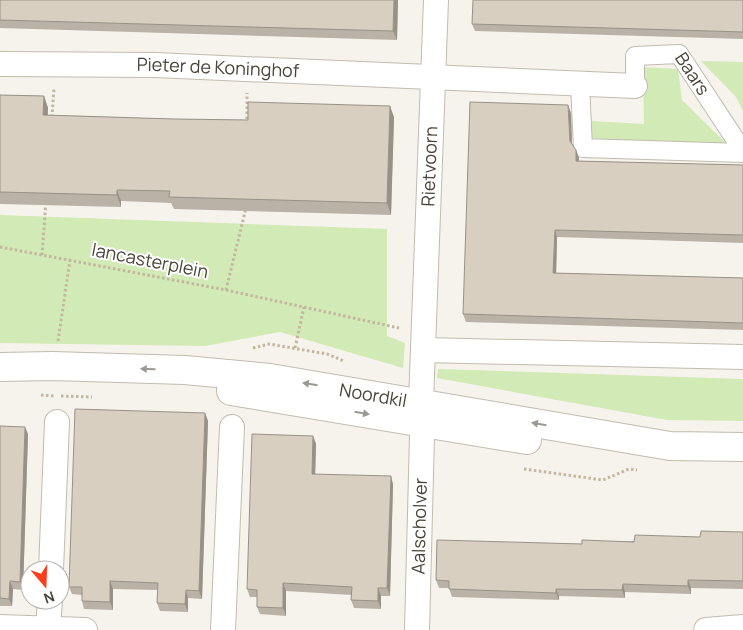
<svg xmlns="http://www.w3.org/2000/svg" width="743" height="630" font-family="Manrope,sans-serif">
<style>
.green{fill:#d2eab5}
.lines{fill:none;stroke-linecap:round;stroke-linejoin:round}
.pedestrian-casing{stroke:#c2bbae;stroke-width:20}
.minor-casing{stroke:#c2bbae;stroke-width:26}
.tertiary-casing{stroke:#c2bbae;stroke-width:30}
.path{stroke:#c4b79f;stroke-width:3;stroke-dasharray:2.5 2.5;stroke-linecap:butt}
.pedestrian{stroke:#fff;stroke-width:18}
.minor{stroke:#fff;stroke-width:24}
.tertiary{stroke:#fff;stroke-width:28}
.wall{fill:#bab2a6}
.shaded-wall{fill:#979187}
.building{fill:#d8cfc1;stroke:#979187}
.oneway{fill:#9c9892}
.labels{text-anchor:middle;stroke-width:4;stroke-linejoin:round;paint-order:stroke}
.street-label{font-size:18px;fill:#4b4439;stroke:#fff}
</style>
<rect width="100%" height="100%" fill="#f6f3ec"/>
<path class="green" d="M701 61 743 62V111L736 97Z
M643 67 678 69 682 100 729 146 589 138 592 121 644 124Z
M0 215 387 229V336L405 343 403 368 280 332 205 346 0 343Z
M438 369 743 379V421L667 420 437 378Z"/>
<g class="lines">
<g class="pedestrian-casing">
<g id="pedestrian">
<path d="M580 84 583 148 743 153"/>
<path id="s1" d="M635 86V56L679 54 743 151"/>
</g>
</g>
<g class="minor-casing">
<g id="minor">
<path id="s2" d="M0 64 155 65 635 86"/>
<path d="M423 350 743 357"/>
<path d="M51 570 57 422"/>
<path d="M0 627 85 630"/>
<path d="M48 629 50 600"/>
<path d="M223 630 232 427"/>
<path id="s3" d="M417 630 422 435 421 402 436 0"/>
<path d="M706 630 743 627"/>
</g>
</g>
<g class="tertiary-casing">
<g id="tertiary">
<path id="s4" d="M0 367 52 366 185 370 270 378 670 446 743 447"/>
<path d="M231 391 527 440"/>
</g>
</g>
<path class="path" d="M52 117 54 88
M247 124V93
M0 247 226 290 399 328
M42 255 46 201
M226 290 246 208
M58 341 70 260
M253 348 269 344 327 354 344 361
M295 348 304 307
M41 395 54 396
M61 396 92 397
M524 469 603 480 629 469 637 470"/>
<use href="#pedestrian" class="pedestrian"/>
<use href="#minor" class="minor"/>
<use href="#tertiary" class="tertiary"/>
</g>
<path class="wall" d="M0 0H398L397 40 0 28Z
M743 0V39L475 31 472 24Z
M0 95 44 96 48 108V115L174 119 248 120 394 117 391 215 174 209 171 203 121 201V207L0 204Z
M571 113 572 145 576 150 579 158 578 161 743 165V243L557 237 556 273 743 278V330L466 322 463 314Z
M205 413 208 421 202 599 188 598V612L160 611 157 603 158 590 113 589V610L84 609 82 601V595L72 594 69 587Z
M0 426 28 434 23 590 13 589 12 606H0Z
M313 436 316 444 315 474 393 484 390 596H381V609L354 608 351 600 352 595 286 591V616L260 614 257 607V597H250L247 589Z
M743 532V589L691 588V594L625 592V598L559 596V600L452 597 449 588H439L436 580 582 544 700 537Z"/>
<path class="shaded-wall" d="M394 0H398L397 40 393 31Z
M44 96 48 108 47 126 43 115Z
M568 105 571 113 572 148 570 141Z
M390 106 394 117 391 215 387 203Z
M576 150 579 158 578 168 576 161Z
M117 190 121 201V207L117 195Z
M555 230 557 237 556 280 553 273Z
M205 413 208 421 202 599 199 591Z
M25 427 28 434 23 590 20 582Z
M313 436 316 444 315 481 312 474Z
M391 476 393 484 390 596 387 588Z
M688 580 691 588V594L688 586Z
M10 581 13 589 12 606 9 599Z
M110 581 113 589V610L110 602Z
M283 583 286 591V616L283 608Z
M623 584 625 592V598L622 590Z
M378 588 381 596V609L378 601Z
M556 589 559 596V600L556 593Z
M186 590 188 598V612L185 604Z"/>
<path class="building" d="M0 0H394L393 31 0 20Z
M473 0H743V32L472 24Z
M0 95 44 96 43 115 174 119 248 120V102L390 106 387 203 169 197 170 191 117 190V195L0 192Z
M470 102 568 105 570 141 576 150V161L743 165V235L555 230 553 273 743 278V323L463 314Z
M75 409 205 413 199 591 186 590 185 604 157 603 158 583 110 581V602L82 601V587H69Z
M0 426 25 427 20 582 10 581 9 599 0 598Z
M252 434 313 436 312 474 391 476 387 588H378V601L351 600 352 587 283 583V608L257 607V590L247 589Z
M701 531 743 532V581L688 580V586L623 584 622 590 556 589V593L449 589V581L436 580 437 540 582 544V540L634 542 635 535 700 537Z"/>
<defs><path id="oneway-solid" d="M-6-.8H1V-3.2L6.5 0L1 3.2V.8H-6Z" transform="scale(1.25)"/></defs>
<g class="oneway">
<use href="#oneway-solid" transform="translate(148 369) rotate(-178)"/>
<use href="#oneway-solid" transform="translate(310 384) rotate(-171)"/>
<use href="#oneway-solid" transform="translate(362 413) rotate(10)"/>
<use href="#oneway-solid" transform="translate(539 424) rotate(-170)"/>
</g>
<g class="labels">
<g class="street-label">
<text dy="6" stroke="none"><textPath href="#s2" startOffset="218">Pieter de Koninghof</textPath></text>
<text dy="6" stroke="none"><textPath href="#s1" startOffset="98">Baars</textPath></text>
<text dy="6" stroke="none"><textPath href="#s3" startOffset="464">Rietvoorn</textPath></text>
<text transform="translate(150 261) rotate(11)" y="6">lancasterplein</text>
<text dy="6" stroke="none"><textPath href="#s4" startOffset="375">Noordkil</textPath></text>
<text dy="6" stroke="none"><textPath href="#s3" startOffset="104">Aalscholver</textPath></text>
</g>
</g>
<g transform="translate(45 585) rotate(161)"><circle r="24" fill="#ffffff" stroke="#b7b4b0"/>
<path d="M0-4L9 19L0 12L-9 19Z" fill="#fc3f1d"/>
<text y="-8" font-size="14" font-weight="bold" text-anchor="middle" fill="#4b4439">N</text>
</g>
</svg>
